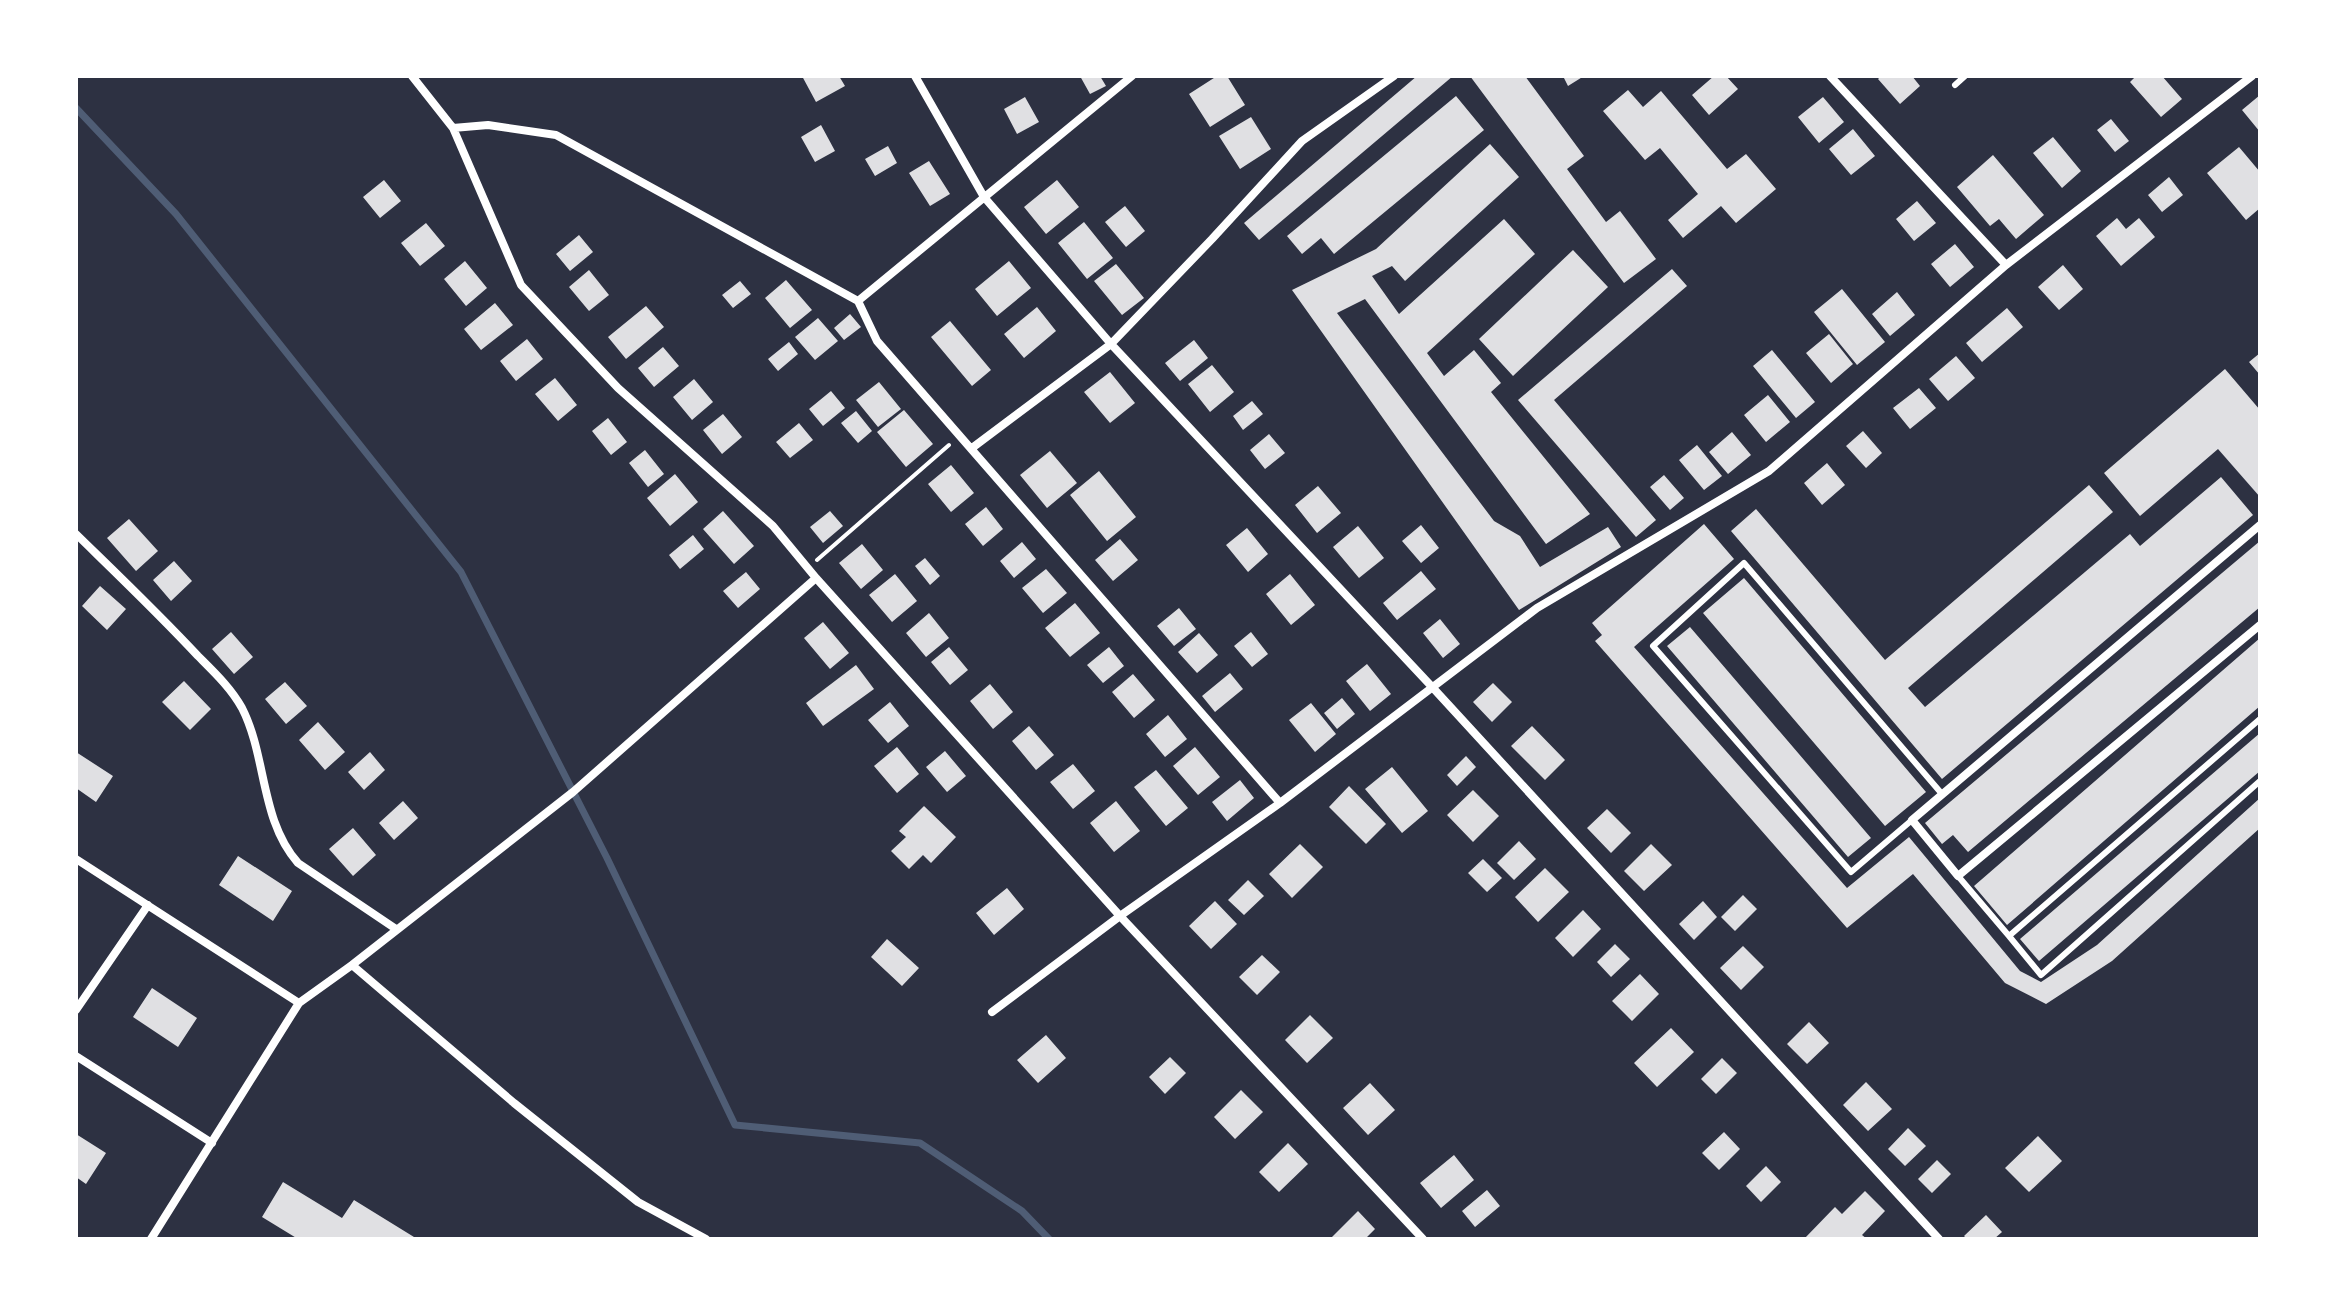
<svg xmlns="http://www.w3.org/2000/svg" width="2336" height="1315" font-family="Helvetica,sans-serif">
<style>
.lines{fill:none;stroke-linecap:round;stroke-linejoin:round}
.stream{stroke:#4f5d75;stroke-width:7}
.building{fill:#e0e0e3}
.path{stroke:#fff;stroke-width:4}
.service{stroke:#fff;stroke-width:6}
.minor{stroke:#fff;stroke-width:8}
</style>
<rect width="100%" height="100%" fill="#2d3142"/>
<g class="lines">
<path class="stream" d="M76 108 176 214 461 572 607 858 735 1125 920 1143 1022 1211 1049 1239"/>
</g>
<path class="building" d="M802 76H839L845 86 816 102Z
M1080 76H1100L1106 86 1090 94Z
M1217 76H1227L1245 105 1210 127 1189 94Z
M1417 76H1453L1259 240 1244 223Z
M1470 76H1525L1584 156 1567 169 1606 222 1620 211 1656 259 1624 283Z
M1563 76H1584L1568 86Z
M1714 76H1726L1738 89 1709 115 1692 95Z
M1881 76H1912L1920 86 1900 104 1878 79Z
M2136 76H2162L2182 99 2161 117 2130 82Z
M1628 90 1643 107 1661 91 1727 169 1746 154 1776 189 1736 223 1721 206 1683 238 1668 220 1698 194 1660 148 1645 160 1603 111Z
M2260 95V132L2242 110Z
M1456 96 1484 130 1334 254 1321 238 1302 254 1287 236Z
M1025 97 1039 122 1017 134 1004 109Z
M1823 97 1844 122 1819 143 1798 117Z
M1251 117 1271 149 1240 169 1219 136Z
M2111 119 2129 141 2115 152 2097 130Z
M821 125 835 151 815 162 801 137Z
M1853 129 1875 156 1851 175 1829 149Z
M2053 137 2081 171 2062 188 2033 153Z
M1490 144 1519 177 1405 281 1392 266 1372 276 1399 314 1504 219 1535 254 1427 353 1444 376 1474 350 1501 383 1491 392 1590 514 1546 544 1365 299 1337 313 1494 521 1520 536 1540 567 1608 527 1621 547 1519 610 1292 290 1376 249Z
M888 146 897 163 875 176 865 159Z
M2239 147 2260 172V208L2246 220 2207 173Z
M1993 155 2044 215 2016 239 1999 219 1990 226 1957 187Z
M929 161 950 194 930 206 909 173Z
M2169 177 2183 195 2162 212 2148 195Z
M384 180 401 201 380 218 363 197Z
M1057 180 1079 207 1046 234 1024 207Z
M1917 201 1936 223 1914 241 1896 219Z
M1125 206 1145 231 1126 247 1105 222Z
M2117 218 2126 229 2139 218 2155 237 2121 266 2096 236Z
M1084 222 1113 258 1087 279 1058 243Z
M426 223 445 246 420 266 401 243Z
M579 235 593 252 570 271 556 254Z
M1955 244 1974 267 1950 287 1931 264Z
M1573 250 1608 287 1513 376 1479 339Z
M465 261 487 288 466 306 444 279Z
M1009 261 1031 288 997 316 975 289Z
M1116 264 1144 298 1122 315 1094 281Z
M2063 265 2083 289 2059 310 2038 287Z
M1672 269 1687 286 1554 400 1656 520 1636 537 1518 400Z
M589 270 609 295 589 311 569 287Z
M786 280 812 310 790 328 765 298Z
M740 281 751 294 733 308 722 295Z
M1842 289 1885 342 1857 365 1814 312Z
M1897 292 1915 315 1890 336 1872 314Z
M495 303 513 325 481 350 464 329Z
M646 306 664 327 626 359 608 337Z
M1037 307 1056 331 1024 358 1004 334Z
M2007 308 2023 327 1982 362 1966 343Z
M850 314 861 327 844 340 834 328Z
M818 318 838 341 815 360 795 337Z
M950 321 991 370 972 386 931 337Z
M1829 334 1853 364 1831 383 1806 353Z
M527 339 543 359 516 381 500 361Z
M1194 340 1208 358 1180 381 1165 363Z
M789 342 798 354 778 371 768 359Z
M663 347 679 366 654 387 638 368Z
M1772 350 1815 402 1796 418 1753 366Z
M2260 353V375L2249 362Z
M1956 356 1975 378 1948 401 1929 379Z
M1212 365 1234 392 1210 412 1188 384Z
M2225 369 2260 410V497L2218 449 2140 516 2104 473Z
M1110 372 1135 403 1110 423 1084 392Z
M555 378 577 405 558 421 535 394Z
M694 379 713 402 692 420 673 397Z
M879 382 901 409 878 427 856 400Z
M1919 388 1936 408 1910 429 1893 408Z
M831 391 845 408 823 426 809 409Z
M1768 395 1790 422 1766 442 1744 415Z
M1252 401 1263 414 1243 430 1233 416Z
M904 410 933 444 906 467 877 432Z
M856 411 872 431 858 443 841 423Z
M723 414 742 437 722 454 703 430Z
M608 418 627 442 611 455 592 431Z
M799 423 813 440 790 458 776 442Z
M1863 431 1882 453 1866 468 1846 446Z
M1732 432 1751 455 1728 474 1709 452Z
M1269 434 1285 453 1265 469 1250 450Z
M1697 445 1722 476 1704 490 1679 460Z
M645 450 664 474 648 487 629 463Z
M1050 451 1077 483 1047 508 1020 475Z
M1827 463 1845 485 1822 505 1804 483Z
M951 465 974 493 951 512 928 484Z
M1099 471 1136 517 1107 541 1070 495Z
M675 474 698 502 670 526 647 498Z
M1664 475 1684 498 1670 510 1650 487Z
M2221 477 2253 515 1942 779 1731 531 1756 509 1885 660 2089 485 2113 512 1908 688 1925 707 2130 534 2140 546Z
M1318 486 1341 513 1317 533 1295 505Z
M986 507 1003 529 983 546 965 524Z
M723 511 754 546 734 564 703 529Z
M830 511 843 526 823 543 810 527Z
M129 519 158 551 136 571 107 538Z
M1704 524 1734 559 1634 647 1847 888 1909 837 2020 971 2041 982 2097 945 2260 798V828L2112 961 2046 1004 2005 983 1913 874 1847 928 1595 641 1602 635 1592 623Z
M1421 525 1439 548 1421 563 1402 541Z
M1358 526 1384 558 1359 578 1333 547Z
M1247 528 1268 554 1248 572 1226 545Z
M693 535 704 549 680 569 669 555Z
M1120 539 1138 560 1113 581 1095 560Z
M2260 541V607L1968 852 1953 835 1942 844 1925 823Z
M1022 542 1036 559 1014 578 1000 561Z
M862 544 883 570 861 589 839 563Z
M925 558 940 576 930 585 915 566Z
M174 561 192 581 171 601 153 580Z
M1046 569 1067 593 1043 613 1022 588Z
M1421 571 1436 589 1397 620 1383 603Z
M746 572 760 589 738 608 723 591Z
M895 574 917 601 892 622 869 595Z
M1290 574 1315 605 1291 625 1266 594Z
M1744 578 1926 792 1885 826 1703 613Z
M100 586 126 609 107 630 82 606Z
M1075 603 1100 633 1070 657 1045 628Z
M1179 608 1196 629 1174 646 1157 626Z
M929 613 949 638 926 657 906 633Z
M1440 619 1460 644 1443 658 1423 633Z
M823 622 849 653 830 669 804 638Z
M1690 627 1871 838 1848 857 1667 646Z
M231 632 253 657 234 674 212 649Z
M1251 632 1268 654 1252 667 1234 646Z
M1199 633 1218 655 1197 673 1178 652Z
M2260 638V706L2007 925 1974 886Z
M949 647 968 670 950 685 931 662Z
M1109 647 1124 666 1103 683 1087 665Z
M1367 664 1391 694 1370 711 1346 681Z
M856 665 874 689 823 726 806 703Z
M1230 673 1243 689 1215 712 1202 696Z
M1133 674 1155 700 1134 718 1112 692Z
M184 681 211 709 190 730 162 702Z
M285 682 307 706 286 724 265 699Z
M1493 683 1512 702 1492 722 1473 702Z
M990 684 1013 712 993 729 970 701Z
M1342 698 1355 714 1337 729 1324 713Z
M890 702 909 726 888 743 868 720Z
M1311 703 1336 734 1315 752 1289 720Z
M1168 715 1187 739 1165 757 1146 734Z
M318 722 345 752 325 770 299 740Z
M1029 726 1054 755 1036 770 1012 741Z
M1532 726 1565 760 1545 780 1511 746Z
M2260 733V771L2039 961 2020 939Z
M897 747 919 774 897 793 874 766Z
M1195 747 1220 777 1198 795 1173 766Z
M945 751 966 776 947 792 926 767Z
M76 752 113 776 96 802 76 788Z
M370 752 385 770 364 790 348 772Z
M1466 756 1476 767 1457 786 1447 775Z
M1073 764 1095 791 1073 809 1050 782Z
M1392 767 1428 811 1402 833 1365 789Z
M1156 770 1188 808 1166 826 1134 787Z
M1240 780 1254 798 1227 821 1212 802Z
M1349 786 1386 824 1366 844 1329 807Z
M1473 790 1499 816 1473 842 1447 815Z
M403 801 418 818 394 840 379 823Z
M1116 801 1140 831 1114 852 1090 823Z
M924 806 956 837 931 863 923 855 909 869 891 851 906 837 899 831Z
M1607 809 1631 833 1611 853 1587 828Z
M353 828 376 855 353 876 329 849Z
M1519 841 1536 859 1514 880 1497 863Z
M1300 844 1323 867 1292 898 1269 874Z
M1651 844 1672 865 1644 891 1624 871Z
M238 856 292 891 273 921 219 885Z
M1483 859 1502 878 1487 892 1468 873Z
M1545 868 1569 892 1538 922 1515 897Z
M1248 880 1264 896 1244 915 1228 900Z
M1007 888 1024 909 994 935 976 913Z
M1743 895 1757 909 1735 931 1721 917Z
M1215 901 1237 924 1211 949 1189 926Z
M1703 901 1717 917 1694 940 1679 924Z
M1583 910 1601 929 1573 957 1555 938Z
M887 939 919 968 902 986 871 957Z
M1615 944 1630 959 1611 977 1597 962Z
M1743 946 1764 967 1741 990 1720 968Z
M1262 955 1280 972 1257 995 1239 977Z
M1640 974 1659 994 1632 1021 1612 1001Z
M152 988 197 1018 178 1047 133 1017Z
M1310 1015 1333 1038 1307 1063 1285 1040Z
M1809 1022 1829 1043 1807 1064 1787 1044Z
M1671 1028 1694 1052 1657 1087 1634 1063Z
M1046 1035 1066 1058 1038 1083 1017 1060Z
M1170 1057 1186 1073 1165 1094 1149 1077Z
M1722 1058 1737 1073 1716 1094 1701 1079Z
M1866 1082 1892 1109 1868 1131 1843 1105Z
M1370 1083 1395 1110 1368 1135 1343 1108Z
M1241 1090 1263 1112 1235 1139 1214 1117Z
M1908 1128 1926 1146 1905 1166 1888 1149Z
M1724 1132 1740 1149 1719 1170 1702 1153Z
M76 1134 106 1153 86 1184 76 1177Z
M2038 1136 2062 1161 2029 1192 2005 1168Z
M1288 1143 1308 1164 1279 1192 1259 1172Z
M1454 1155 1474 1180 1441 1208 1420 1183Z
M1937 1160 1951 1174 1932 1193 1918 1179Z
M1766 1166 1781 1182 1761 1202 1746 1186Z
M283 1182 342 1218 354 1200 414 1237 413 1239H298L262 1217Z
M1487 1190 1500 1206 1475 1227 1462 1211Z
M1865 1191 1885 1211 1862 1235 1867 1239H1804L1835 1207 1842 1214Z
M1358 1211 1375 1229 1365 1239H1330Z
M1986 1215 2002 1232 1994 1239H1967L1964 1236Z"/>
<g class="lines">
<path class="path" d="M817 560 949 445"/>
<path class="service" d="M1955 85 1965 76
M1912 820 1851 872 1653 646 1744 563 1942 794
M1958 876 2009 936 2260 719
M2009 936 2041 975 2260 781"/>
<path class="minor" d="M412 76 453 128 521 285 618 388 773 526 816 578 1120 916 1423 1239
M915 76 984 197 1111 344 1434 689 1939 1239
M1830 76 2006 265
M453 128 488 125 556 135 858 301 877 341 1280 803
M858 301 1132 76
M972 448 1111 344 1212 239 1302 141 1394 76
M2260 525 1912 820 1958 876 2260 625
M76 534C117 574 159 614 198 656 214 672 231 688 242 708 267 757 260 820 298 863L396 929
M76 859 299 1003
M352 965 514 1103 638 1202 706 1239
M76 1010 148 905
M992 1012 1120 916 1280 803 1537 608 1769 471 2006 265 2252 76
M76 1056 212 1143
M151 1239 299 1003 352 965 573 792 816 578"/>
</g>
<rect width="2336" height="1315" fill="none" stroke="#ffffff" stroke-width="156"/>
</svg>
